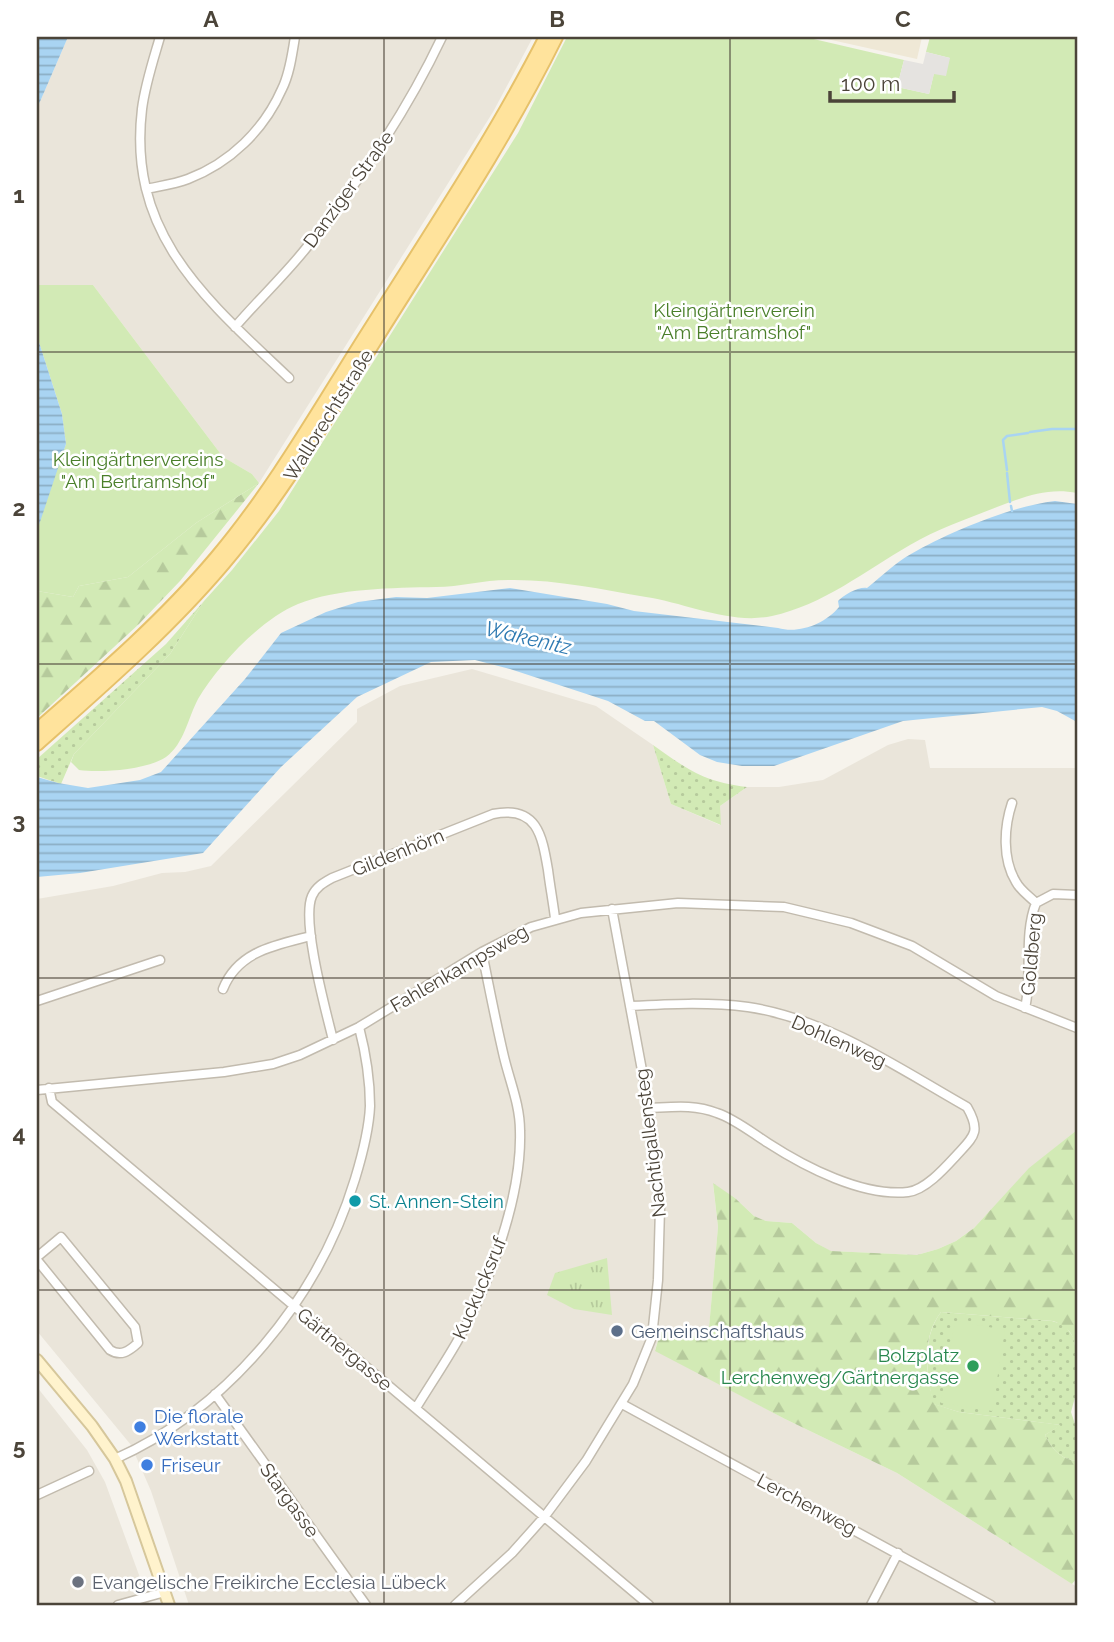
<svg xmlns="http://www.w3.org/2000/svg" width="1114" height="1642" font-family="Raleway,sans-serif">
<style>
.residential{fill:#eae5da}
.education{fill:#efe8d6}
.grass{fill:url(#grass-dots)}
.forest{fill:url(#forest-firs)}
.park{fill:url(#park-tufts)}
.garden{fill:#d2eab5}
.parking{fill:#e5e3e0}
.water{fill:url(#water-rules)}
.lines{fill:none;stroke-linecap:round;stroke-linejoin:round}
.stream{stroke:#a9d4f2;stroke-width:2.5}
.minor-casing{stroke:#c2bbae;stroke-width:11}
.secondary-casing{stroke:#d6c79b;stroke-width:14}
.primary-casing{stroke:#e6c16a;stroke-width:16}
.minor{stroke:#fff;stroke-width:8}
.secondary{stroke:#fff3cd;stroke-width:10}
.primary{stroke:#ffe39c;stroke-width:12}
.grid{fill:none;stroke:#4b4439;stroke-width:2;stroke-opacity:0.55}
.culture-dot{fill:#0f9aa8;stroke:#fff;stroke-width:2.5}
.service-dot{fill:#5c6f8a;stroke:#fff;stroke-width:2.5}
.leisure-dot{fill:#2e9e5b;stroke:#fff;stroke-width:2.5}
.shop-dot{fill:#3f7fe0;stroke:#fff;stroke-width:2.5}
.worship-dot{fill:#6b7280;stroke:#fff;stroke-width:2.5}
.labels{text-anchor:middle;stroke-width:5;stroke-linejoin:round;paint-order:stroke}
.street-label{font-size:19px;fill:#4b4439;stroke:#fff}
.park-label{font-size:19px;fill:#4a7f2a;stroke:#fff}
.culture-label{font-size:19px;fill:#0d838f;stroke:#fff;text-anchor:start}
.service-label{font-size:19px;fill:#4e5e75;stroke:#fff;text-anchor:start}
.leisure-label{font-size:19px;fill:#27864d;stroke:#fff;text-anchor:end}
.shop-label{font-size:19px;fill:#366cbe;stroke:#fff;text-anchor:start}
.worship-label{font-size:19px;fill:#5b616d;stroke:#fff;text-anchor:start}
.water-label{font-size:21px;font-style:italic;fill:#2e7ab2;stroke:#fff}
.neatline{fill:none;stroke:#4b4439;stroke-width:2.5}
.grid-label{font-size:23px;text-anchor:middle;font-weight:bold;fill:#4b4439}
</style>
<defs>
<pattern id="grass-dots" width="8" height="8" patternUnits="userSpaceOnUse" patternTransform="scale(1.75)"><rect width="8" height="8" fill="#d2eab5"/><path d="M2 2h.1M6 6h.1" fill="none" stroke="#b6ca9c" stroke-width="1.8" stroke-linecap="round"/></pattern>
<pattern id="forest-firs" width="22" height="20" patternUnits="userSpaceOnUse" patternTransform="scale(1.75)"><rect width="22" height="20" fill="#d2eab5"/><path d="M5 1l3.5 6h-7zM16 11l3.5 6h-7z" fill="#b6ca9c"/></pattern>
<pattern id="park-tufts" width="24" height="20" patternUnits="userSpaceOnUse" patternTransform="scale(1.75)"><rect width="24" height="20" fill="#d2eab5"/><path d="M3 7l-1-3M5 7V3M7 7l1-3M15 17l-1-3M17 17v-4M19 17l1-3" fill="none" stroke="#b6ca9c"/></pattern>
<pattern id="water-rules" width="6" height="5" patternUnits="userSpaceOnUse" patternTransform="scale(1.75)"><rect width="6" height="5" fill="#a9d4f2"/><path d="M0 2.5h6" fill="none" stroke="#8caec5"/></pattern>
</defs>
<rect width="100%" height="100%" fill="#f6f3ec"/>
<path class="residential" d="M68 37H533L493 112 259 483 252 474 223 457 93 285H37V153L39 104Z
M472 669 596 706 653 745 671 804 720 825V806L747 787H779L823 780 888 745 908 739 925 740 930 768H1076L1077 1130 1029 1169 974 1228 956 1241 938 1249 917 1255 830 1251 816 1243 792 1223 766 1221 754 1216 735 1198 713 1184 718 1227 708 1340 661 1330 655 1350 785 1419 897 1473 1077 1587V1605H189L151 1491 131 1445 37 1331V899L113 886 162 873 185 872 211 866 357 722V709L400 686Z
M37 1387 87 1450 105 1482 150 1605H37Z"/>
<path class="education" d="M818 37H922L917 59Z"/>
<path class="grass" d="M204 601 170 654 74 754 61 784 37 776V759L166 644Z
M653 745C690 771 702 781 747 787L720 806 721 825 671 804Z
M941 1312 1052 1321 1065 1325 1073 1337 1077 1354V1390L1071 1412 1077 1430V1461C1060 1459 1052 1449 1045 1435L1060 1425 959 1412 933 1404C927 1373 921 1339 941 1312Z"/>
<path class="forest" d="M259 483 180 581 139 624 37 718V591L73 597 79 586 128 577 196 523Z
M1077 1130V1354C1073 1335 1072 1328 1053 1321L941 1312C921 1338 926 1374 934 1404L959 1412 1061 1425 1045 1435C1052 1449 1060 1459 1077 1461V1578L1072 1584 897 1473 785 1419 655 1351 661 1330 708 1339 718 1227 713 1183 735 1198 754 1216 766 1221 792 1223 816 1243 831 1251 917 1255 938 1249 956 1241 974 1228 1029 1168Z"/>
<path class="park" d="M607 1258 612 1315 574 1309 547 1295 555 1273Z"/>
<path class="garden" d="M567 37H805L904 60 897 87 929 94 934 73 950 58 926 52 930 37H1077V493C1048 487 1023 497 997 507 967 519 937 529 910 545 865 571 823 605 772 616 731 625 686 603 646 597 601 589 553 579 508 580 483 580 460 587 436 587 393 588 338 588 298 604 260 620 218 665 198 699 188 718 184 744 166 757 147 770 100 773 79 770L71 762 74 754 170 654 204 601 232 570 279 511 518 133Z
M37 285H93L223 457 252 474 259 483 196 523 128 577 79 586 73 597 37 591V524L66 444 62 414 37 336Z
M955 1321 1005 1330 992 1411 941 1403Z"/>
<path class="parking" d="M926 52 950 58 946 76 934 74 929 94 897 87 904 60 923 64Z"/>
<path class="water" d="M37 37H68L39 104 37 153Z
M37 336 62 414 66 444 37 531Z
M1055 501 1077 504V722L1057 711 1042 707 903 721 774 766H742L717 762 700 755 654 721H645L608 701 510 669 475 660 431 662 357 697 281 767 203 853 80 873 37 877V777L58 783 88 788 140 780 161 772 245 679 281 633 326 612 358 602 396 597 427 598 510 588 607 604 634 611 778 628C799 634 825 624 839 607L838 601C843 595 860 586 867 588 881 577 895 563 911 554 949 532 1012 506 1055 501Z"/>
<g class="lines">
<path class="stream" d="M1030 432 1052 429H1077
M1007 470 1003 440 1007 436 1028 433
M1007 473 1010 502
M1011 506 1012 511"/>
<g class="minor-casing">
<path id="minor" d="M160 37C153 61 145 85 142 109 127 235 207 300 289 378
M146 189C160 186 175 184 188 179 230 163 264 130 282 89 290 73 292 54 295 37
M235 327C258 300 285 275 307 247 359 182 406 113 442 37
M1012 803C1004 827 1002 859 1016 882 1020 890 1029 896 1036 903
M223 989C238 951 276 945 311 936
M37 1001 160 960
M630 1006C669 1004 709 1002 748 1007 828 1019 898 1068 967 1107 982 1133 973 1137 955 1157 944 1169 925 1190 908 1192 863 1197 805 1167 768 1143 752 1133 735 1119 717 1113 694 1104 673 1107 649 1108
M1025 1008C1033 974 1023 936 1036 903L1053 894 1077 895
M333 1040C326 1011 301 921 312 896 316 887 323 883 332 878L493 814C537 805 542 835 548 870 550 886 553 902 555 918
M49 1088 52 1102 649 1605
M37 1090 224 1072 273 1064 300 1055 359 1027 482 952 531 927 581 913 678 903 784 907 851 923 912 946 996 996 1077 1028
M37 1257 61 1237 135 1327 138 1343C129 1351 121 1357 110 1350L37 1260
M215 1394 366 1605
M622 1404 991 1605
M416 1408C430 1385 445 1363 458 1340 490 1283 522 1196 520 1131 520 1105 510 1082 504 1057 496 1023 489 987 482 952
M115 1459C229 1408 319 1298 355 1179 362 1156 369 1131 370 1106 370 1078 366 1054 359 1027
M37 1495 89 1471
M118 1605 165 1592
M455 1605 512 1553 545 1516 586 1461 633 1384 652 1337 658 1280 660 1208 649 1108 612 909
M871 1605 898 1553"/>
</g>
<g class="secondary-casing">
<path id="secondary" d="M37 1360 92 1426 115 1459 126 1481 169 1605"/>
</g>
<g class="primary-casing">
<path id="primary" d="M37 730C99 676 162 622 216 558 275 488 320 408 369 331 430 234 494 139 546 37
M37 744C101 687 167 630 223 564 283 494 329 414 377 337 439 238 504 142 556 37"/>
</g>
<use href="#minor" class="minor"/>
<use href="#secondary" class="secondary"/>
<use href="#primary" class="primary"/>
</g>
<path class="grid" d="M384 37V1605M730 37V1605M37 352H1077M37 664H1077M37 978H1077M37 1290H1077"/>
<circle class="culture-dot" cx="355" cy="1201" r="7"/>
<circle class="service-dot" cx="617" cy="1331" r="7"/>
<circle class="leisure-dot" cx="973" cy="1366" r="7"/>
<g class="shop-dot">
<circle cx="140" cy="1427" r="7"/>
<circle cx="147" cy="1465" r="7"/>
</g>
<circle class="worship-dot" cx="78" cy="1582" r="7"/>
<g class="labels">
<g class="street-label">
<text transform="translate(348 189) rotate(-54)" y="7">Danziger Straße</text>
<text transform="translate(328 415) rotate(-58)" y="7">Wallbrechtstraße</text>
<text transform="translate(398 852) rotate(-22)" y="7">Gildenhörn</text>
<text transform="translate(1031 954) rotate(-85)" y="7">Goldberg</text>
<text transform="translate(459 968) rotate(-30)" y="7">Fahlenkampsweg</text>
<text transform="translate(839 1041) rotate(24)" y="7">Dohlenweg</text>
<text transform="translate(650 1143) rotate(-97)" y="7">Nachtigallensteg</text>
<text transform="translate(479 1288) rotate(-67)" y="7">Kuckucksruf</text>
<text transform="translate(345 1349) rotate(40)" y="7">Gärtnergasse</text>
<text transform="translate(290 1500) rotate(54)" y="7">Stargasse</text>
<text transform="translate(807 1504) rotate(28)" y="7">Lerchenweg</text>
</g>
<g class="park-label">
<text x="734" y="317">Kleingärtnerverein<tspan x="734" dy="22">"Am Bertramshof"</tspan></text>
<text x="138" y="466">Kleingärtnervereins<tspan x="138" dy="22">"Am Bertramshof"</tspan></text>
</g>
<g class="culture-label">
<text x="369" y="1208">St. Annen-Stein</text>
</g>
<g class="service-label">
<text x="631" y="1338">Gemeinschaftshaus</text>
</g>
<g class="leisure-label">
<text x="959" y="1362">Bolzplatz<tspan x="959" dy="22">Lerchenweg/Gärtnergasse</tspan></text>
</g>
<g class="shop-label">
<text x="154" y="1423">Die florale<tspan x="154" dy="22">Werkstatt</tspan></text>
<text x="161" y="1472">Friseur</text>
</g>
<g class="worship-label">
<text x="92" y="1589">Evangelische Freikirche Ecclesia Lübeck</text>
</g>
<g class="water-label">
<text transform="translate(528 638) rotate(13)" y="7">Wakenitz</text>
</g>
</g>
<rect width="1114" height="1642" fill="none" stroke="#ffffff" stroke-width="77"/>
<path d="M830 91v10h124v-10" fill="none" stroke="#4b4439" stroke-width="3.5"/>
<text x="841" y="91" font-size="21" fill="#4b4439" stroke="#ffffff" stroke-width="5" paint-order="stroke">100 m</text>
<rect x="38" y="38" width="1038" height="1566" class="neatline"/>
<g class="grid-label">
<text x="211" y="27">A</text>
<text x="557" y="27">B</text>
<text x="903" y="27">C</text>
<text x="19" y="203">1</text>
<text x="19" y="516">2</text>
<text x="19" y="829">3</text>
<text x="19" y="1142">4</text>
<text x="19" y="1455">5</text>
</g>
</svg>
